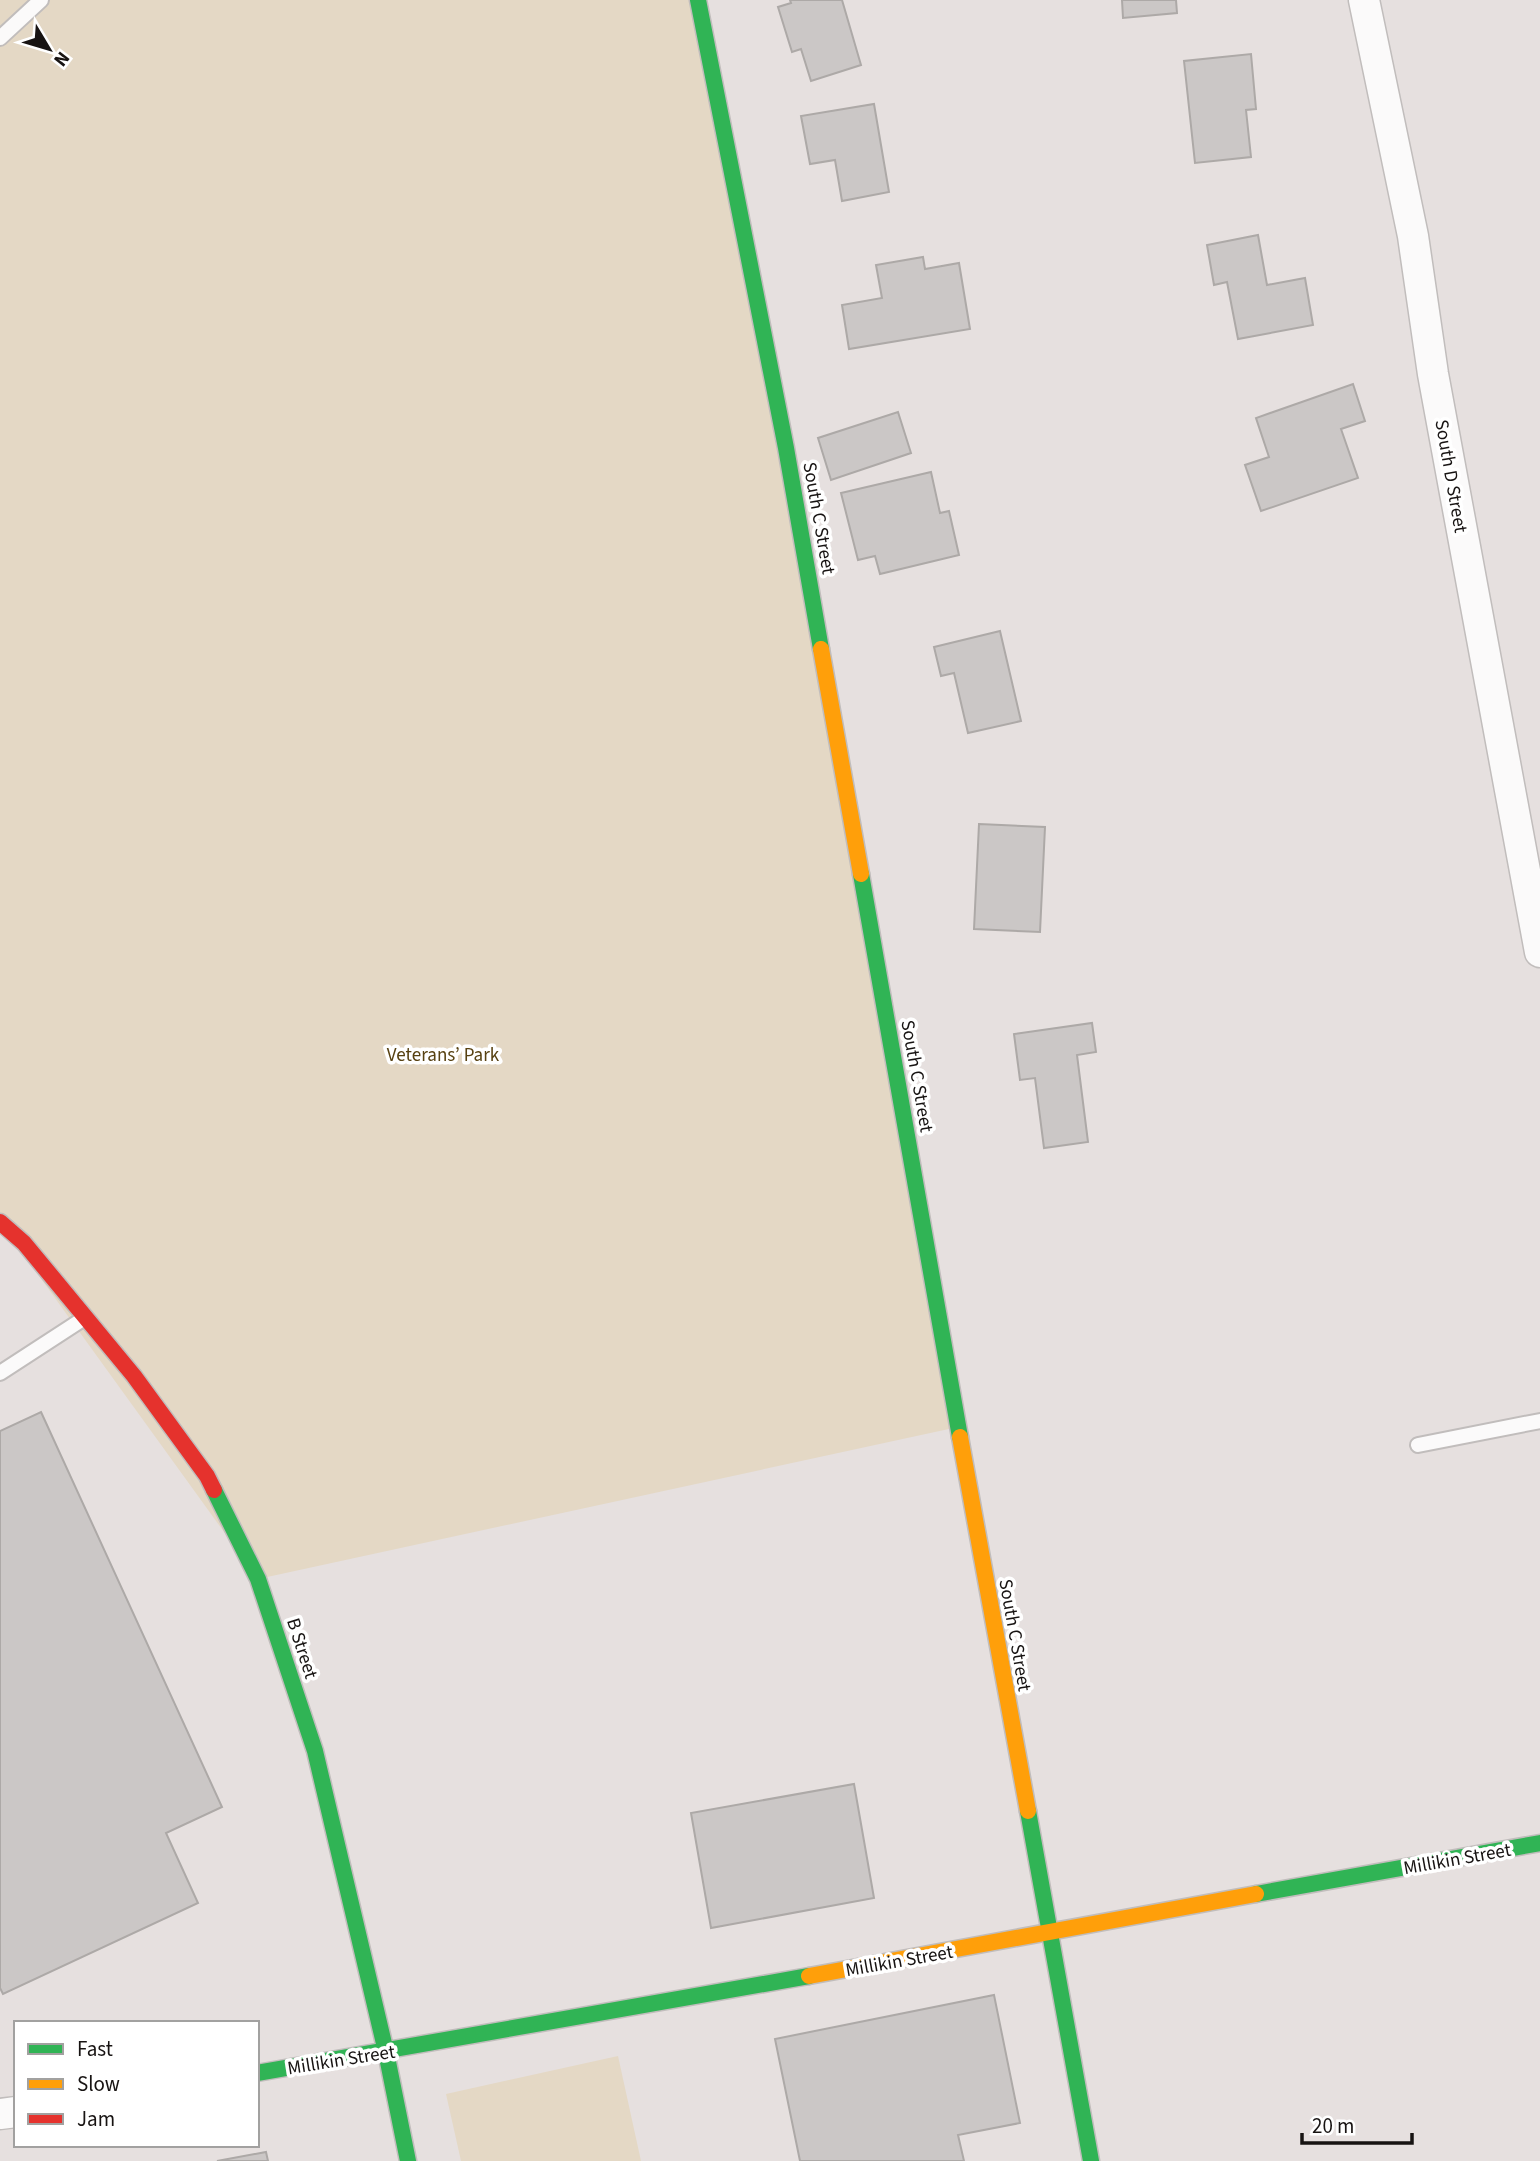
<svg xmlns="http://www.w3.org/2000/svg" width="1540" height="2161" font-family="'Source Sans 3',sans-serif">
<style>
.green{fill:#e4d8c5}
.building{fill:#cbc7c6;stroke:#ada9a7;stroke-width:2}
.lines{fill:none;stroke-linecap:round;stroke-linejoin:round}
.lane-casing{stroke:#c1bdbc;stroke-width:18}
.street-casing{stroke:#c1bdbc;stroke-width:33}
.fast-casing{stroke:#c1bdbc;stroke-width:19}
.slow-casing{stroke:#c1bdbc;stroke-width:19}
.jam-casing{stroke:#c1bdbc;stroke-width:19}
.lane{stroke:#fbfafa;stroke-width:14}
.street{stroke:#fbfafa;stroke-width:30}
.fast{stroke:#30b455;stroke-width:16}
.slow{stroke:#ff9f0a;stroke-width:16}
.jam{stroke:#e5322d;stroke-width:16}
.labels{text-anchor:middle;stroke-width:7;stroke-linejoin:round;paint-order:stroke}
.street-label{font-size:19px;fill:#171312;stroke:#fff}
.park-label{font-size:19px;fill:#574111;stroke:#fff}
</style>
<rect width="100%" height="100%" fill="#e6e0df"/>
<path class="green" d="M0 0H698L958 1427 258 1579 0 1222Z
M618 2056 641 2161H461L446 2094Z"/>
<path class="building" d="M790 0H842L861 65 811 81 801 49 792 52 778 7 791 3Z
M1122 0H1176L1177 13 1123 18Z
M1251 54 1256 109 1246 110 1251 157 1195 163 1184 61Z
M874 104 889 192 842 201 835 160 810 164 801 116Z
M1258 235 1267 285 1305 278 1313 325 1238 339 1227 282 1214 285 1207 245Z
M923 257 925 269 959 263 970 329 849 349 842 305 882 298 876 265Z
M1353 384 1365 421 1341 429 1358 478 1261 511 1245 465 1269 457 1256 418Z
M898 412 911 453 831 480 818 438Z
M931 472 940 513 949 511 959 555 880 574 875 556 858 560 841 493Z
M1000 631 1021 721 968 733 954 673 941 676 934 647Z
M979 824 1045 827 1040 932 974 929Z
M1092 1023 1096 1052 1077 1055 1088 1142 1044 1148 1035 1078 1020 1080 1014 1034Z
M41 1412 222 1807 166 1833 198 1903 3 1994 0 1988V1431Z
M854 1784 874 1898 711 1928 691 1813Z
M994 1995 1020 2123 958 2135 964 2161H800L775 2039Z
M266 2152 268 2161H217Z"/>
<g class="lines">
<g class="lane-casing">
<path id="lane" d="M0 38 41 0
M0 1373 83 1319
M1418 1445 1540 1421"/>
</g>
<g class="street-casing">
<path id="street" d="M1364 0 1413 236 1433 374 1540 952
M0 2114 16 2112"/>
</g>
<g class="fast-casing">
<path id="fast" d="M698 0 786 448 821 649
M861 874 960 1437
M214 1490 258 1579 315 1751 386 2052 408 2161
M1028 1811 1091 2161
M1256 1894 1540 1843
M257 2073 809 1976"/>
</g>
<g class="slow-casing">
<path id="slow" d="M821 649 861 874
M960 1437 1028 1811
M809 1976 1256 1894"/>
</g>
<g class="jam-casing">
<path id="jam" d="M0 1222 24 1243 134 1376 207 1476 214 1490"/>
</g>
<use href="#lane" class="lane"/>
<use href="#street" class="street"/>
<use href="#fast" class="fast"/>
<use href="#slow" class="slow"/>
<use href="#jam" class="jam"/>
</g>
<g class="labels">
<g class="street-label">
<text transform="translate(1452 476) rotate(80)" y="7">South D Street</text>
<text transform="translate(820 518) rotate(80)" y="7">South C Street</text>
<text transform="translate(918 1076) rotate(80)" y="7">South C Street</text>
<text transform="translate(1016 1635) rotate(80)" y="7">South C Street</text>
<text transform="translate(303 1648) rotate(72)" y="7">B Street</text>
<text transform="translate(1457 1858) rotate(-10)" y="7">Millikin Street</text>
<text transform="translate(899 1960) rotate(-10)" y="7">Millikin Street</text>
<text transform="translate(341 2059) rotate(-9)" y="7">Millikin Street</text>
</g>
<g class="park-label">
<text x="443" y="1061">Veterans’ Park</text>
</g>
</g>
<rect x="14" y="2021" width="245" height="126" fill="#ffffff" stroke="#a2a1a0" stroke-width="2"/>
<rect x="28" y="2044" width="35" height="10" fill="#30b455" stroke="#a2a1a0" stroke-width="2"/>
<text x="77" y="2056" font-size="21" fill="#171312">Fast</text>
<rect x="28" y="2079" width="35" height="10" fill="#ff9f0a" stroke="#a2a1a0" stroke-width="2"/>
<text x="77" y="2091" font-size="21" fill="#171312">Slow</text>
<rect x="28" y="2114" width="35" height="10" fill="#e5322d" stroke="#a2a1a0" stroke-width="2"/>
<text x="77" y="2126" font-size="21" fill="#171312">Jam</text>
<g transform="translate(49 49) rotate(128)" stroke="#ffffff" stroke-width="5" paint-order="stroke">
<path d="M0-5L12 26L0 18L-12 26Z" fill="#171312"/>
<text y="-10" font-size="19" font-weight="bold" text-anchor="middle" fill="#171312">N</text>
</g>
<path d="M1302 2133v10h110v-10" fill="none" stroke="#171312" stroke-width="3.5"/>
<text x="1312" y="2133" font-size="21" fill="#171312" stroke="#ffffff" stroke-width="5" paint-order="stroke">20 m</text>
</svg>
